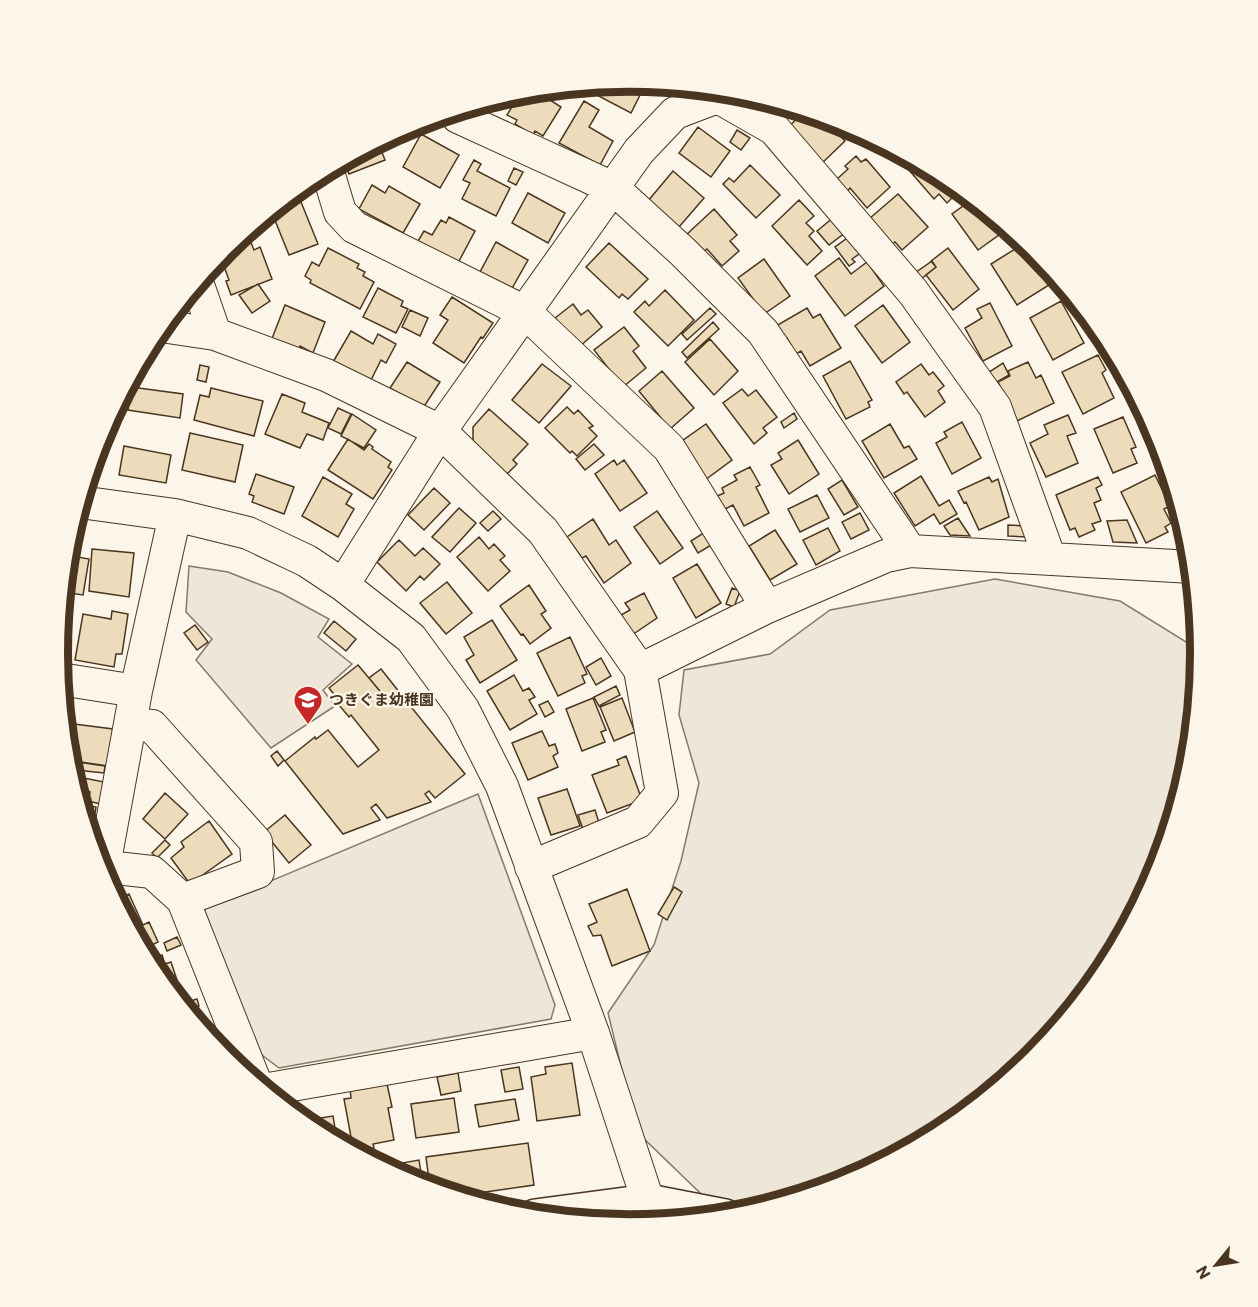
<svg xmlns="http://www.w3.org/2000/svg" width="1258" height="1307" font-family="Commissioner,'Noto Sans JP',sans-serif">
<style>
.green{fill:#ede6d9;stroke:#887966;stroke-width:1.5}
.building{fill:#ecdcbc;stroke:#4a3520;stroke-width:1.5}
.lines{fill:none;stroke-linecap:round;stroke-linejoin:round}
.minor-casing{stroke:#4a3520;stroke-width:34}
.major-casing{stroke:#4a3520;stroke-width:36}
.minor{stroke:#fbf6e9;stroke-width:32}
.major{stroke:#fbf6e9;stroke-width:33}
.labels{text-anchor:middle;stroke-width:4.5;stroke-linejoin:round;paint-order:stroke}
.poi-label{font-size:15px;font-weight:bold;fill:#4a3520;stroke:#fbf6e9;text-anchor:start}
.rim{fill:none;stroke:#4a3520;stroke-width:8}
</style>
<rect width="100%" height="100%" fill="#fbf6e9"/>
<path class="green" d="M189 566 228 572 281 593 329 619 318 637 352 664 323 690 335 706 271 748 196 660 212 639 186 612Z
M995 579 1120 601 1196 648 1201 654 1190 765 1157 873 1104 972 1033 1058 946 1129 848 1182 740 1215 724 1216 637 1132 608 1013 654 945 681 861 699 783 679 715 684 670 770 654 830 610Z
M478 794 555 1005 551 1019 279 1068 258 1052 204 909Z"/>
<path class="building" d="M629 82 645 85 631 113 591 92 595 85Z
M650 84 669 85 668 94 649 92Z
M544 90 550 94 547 98 561 107 543 136 535 131 533 135 515 124 517 120 507 115 521 92Z
M584 101 599 110 589 127 613 141 600 165 559 143Z
M802 114 810 122 817 116 822 117 845 141 819 166 785 130Z
M698 127 730 151 711 177 679 153Z
M737 130 750 138 741 150 730 142Z
M421 134 459 155 440 188 403 167Z
M378 142 385 160 349 174 344 160Z
M856 156 861 162 866 159 890 187 867 208 850 188 847 192 836 180 848 169 845 166Z
M474 160 481 164 477 171 510 188 496 216 462 199 470 183 463 180Z
M918 163 947 178 957 186 953 189 956 194 947 203 939 194 934 199 909 170Z
M750 165 780 195 756 218 723 184 729 178 734 182Z
M514 168 523 172 516 185 508 181Z
M673 171 704 198 679 227 648 201Z
M372 185 385 193 389 186 420 204 403 233 359 209Z
M528 193 565 213 548 243 512 223Z
M898 194 928 227 902 250 895 242 892 244 869 219Z
M973 199 1000 222 997 224 1003 232 978 250 952 214Z
M799 200 814 216 806 223 814 231 809 236 822 251 807 265 772 226Z
M301 202 318 244 289 255 272 213Z
M714 209 737 235 730 241 739 251 722 266 707 249 702 253 686 235Z
M449 217 475 231 458 263 418 241 424 231 432 235 441 220 446 223Z
M834 217 846 232 829 245 817 231Z
M248 235 254 250 260 247 272 279 231 295 226 281 229 280 220 255 236 240Z
M850 236 862 252 852 259 855 262 849 266 835 247Z
M496 242 528 260 511 290 480 272Z
M609 243 648 279 628 299 622 294 619 298 586 267Z
M1023 244 1049 285 1017 305 991 264Z
M328 248 359 264 357 268 365 272 363 276 374 282 360 309 310 283 311 280 305 276 312 262 319 266Z
M948 248 979 289 953 310 926 275 936 267 931 261Z
M839 258 851 274 867 262 884 286 845 316 815 276Z
M764 259 790 296 764 314 738 278Z
M932 261 936 267 920 280 915 273Z
M258 284 270 301 252 313 239 295Z
M378 288 403 301 401 306 408 309 396 333 363 317Z
M665 290 694 320 668 346 634 312 645 301 649 306Z
M452 297 493 323 483 338 481 337 464 363 433 343 448 320 440 315Z
M1061 301 1084 343 1053 360 1030 318Z
M990 303 1012 346 983 361 965 328 982 318 977 309Z
M573 304 581 315 588 310 602 327 579 347 555 318Z
M285 305 325 322 313 353 300 346 297 352 271 341Z
M883 305 910 342 882 363 855 326Z
M710 308 716 314 687 340 682 334Z
M807 308 813 318 820 314 841 348 810 366 801 351 796 354 787 338 784 339 776 326Z
M410 310 428 318 420 336 402 327Z
M713 322 719 329 687 358 682 352Z
M624 327 639 346 633 351 646 368 623 387 594 350Z
M351 331 373 344 378 334 396 344 386 363 381 360 370 382 333 362Z
M710 339 738 371 714 395 685 362Z
M1110 346 1134 391 1125 396 1101 351Z
M1098 355 1106 370 1102 373 1114 398 1083 414 1062 372Z
M850 361 872 400 868 402 870 407 846 419 823 376Z
M407 362 440 382 423 408 390 388Z
M1028 362 1036 378 1041 375 1054 403 1017 421 998 382 1010 376 1008 371Z
M1003 363 1009 375 992 385 986 374Z
M542 364 571 386 539 423 512 400Z
M921 364 929 375 933 372 944 386 938 391 945 402 925 417 907 392 904 394 896 382Z
M200 365 209 367 206 382 197 380Z
M662 371 694 408 670 429 639 391Z
M131 387 183 394 180 418 128 410Z
M211 388 263 401 254 436 194 420 200 395 209 397Z
M742 389 748 396 756 390 777 417 763 428 767 433 754 444 723 403Z
M282 394 305 403 302 412 329 423 323 440 307 434 300 448 265 434Z
M567 407 574 414 578 410 593 426 589 428 597 436 577 456 572 451 570 453 545 428Z
M338 408 351 414 341 434 328 428Z
M489 409 528 444 513 460 517 464 507 474 473 444V427Z
M794 413 797 419 784 428 781 422Z
M352 414 376 430 364 448 341 436Z
M1068 415 1076 433 1067 436 1078 463 1046 477 1030 443 1048 434 1044 425Z
M1123 417 1136 447 1131 449 1137 463 1113 473 1094 429Z
M962 422 981 458 952 474 936 443 947 437 944 432Z
M706 424 732 460 705 480 679 443Z
M890 424 904 448 909 446 917 459 884 478 862 441Z
M102 433 109 434 105 456 102 455 98 475 89 473Z
M190 433 243 445 235 482 182 470Z
M348 439 364 450 369 444 373 447 372 449 391 462 388 467 392 470 373 499 328 470Z
M798 440 819 474 789 494 771 465 782 459 778 453Z
M594 444 604 455 585 470 576 459Z
M124 446 171 455 166 483 119 475Z
M614 460 617 465 624 460 647 493 620 511 595 474Z
M750 467 760 485 756 487 769 513 744 526 733 505 725 509 717 496 724 493 722 488 737 480 734 475Z
M256 474 294 487 284 514 252 502 254 496 249 494Z
M1155 475 1170 506 1164 509 1171 523 1165 527 1168 532 1146 543 1121 492Z
M921 476 939 506 949 500 957 514 940 524 934 514 915 526 894 493Z
M323 477 352 494 346 504 354 509 338 537 302 516Z
M989 477 992 482 998 479 1009 517 979 530 966 502 964 503 958 491Z
M1098 477 1102 485 1096 488 1101 500 1094 503 1101 521 1092 524 1095 530 1079 537 1075 528 1070 530 1056 495Z
M842 480 858 507 844 515 828 489Z
M434 488 450 503 424 530 408 515Z
M817 495 829 518 800 532 788 509Z
M459 508 476 523 450 552 432 537Z
M493 511 501 519 488 531 480 523Z
M657 511 683 548 660 564 634 527Z
M860 513 869 530 851 539 842 522Z
M958 518 970 536 950 535 944 526Z
M593 519 609 545 616 540 631 563 604 583 586 556 582 558 567 537Z
M1127 520 1137 543 1113 542 1107 521Z
M1008 525 1028 526V537L1008 536Z
M828 528 840 551 816 565 803 540Z
M775 530 797 564 770 580 749 546Z
M705 532 713 544 698 553 691 541Z
M479 537 489 549 494 544 505 556 500 560 510 571 488 591 457 557Z
M399 540 415 556 423 548 440 564 424 580 420 576 406 591 377 562Z
M92 549 134 553 129 597 89 591Z
M67 555 89 559 83 595 63 592Z
M697 564 721 603 696 618 673 578Z
M447 582 472 613 446 634 420 603Z
M529 585 546 611 541 614 551 628 530 644 523 634 521 635 500 606Z
M732 588 740 591 734 607 726 604Z
M644 593 657 618 632 635 621 615 630 610 625 603Z
M112 611 128 614 122 654H116L114 667 75 660 83 614 111 619Z
M492 620 517 660 480 683 466 660 474 655 464 637Z
M334 621 356 639 346 651 324 633Z
M195 625 208 642 197 650 184 633Z
M570 637 587 674 582 676 585 683 558 696 537 653Z
M601 658 611 676 596 685 586 667Z
M358 665 389 702 400 693 465 774 435 798 429 791 425 794 431 802 387 818 376 804 371 808 380 820 343 834 285 761 315 737 316 739 328 730 358 767 379 750 351 715 349 717 339 705 341 703 329 688Z
M381 669 400 693 389 702 369 678Z
M514 675 523 691 529 688 535 697 529 700 537 714 510 730 487 691Z
M616 686 620 695 599 706 594 697Z
M593 698 606 730 601 732 605 742 582 751 566 709Z
M622 698 635 732 614 741 600 707Z
M548 701 554 712 545 717 539 705Z
M74 724 113 729 108 766 67 760 65 733 73 734Z
M542 731 549 746 555 744 558 753 553 756 558 767 528 780 512 743Z
M277 751 284 760 278 766 271 756Z
M626 756 642 800 607 813 592 775 619 765 617 760Z
M77 762 105 766 104 773 76 770Z
M84 778 109 783 105 805 88 801 90 792 81 791Z
M567 789 580 826 551 835 538 798Z
M165 793 188 814 165 839 143 819Z
M80 804 96 807 94 819 100 820 98 835 91 840Z
M595 810 601 829 585 835 578 815Z
M285 815 311 845 289 863 264 832Z
M209 821 232 854 190 884 171 858 184 847 181 842Z
M165 840 170 845 157 858 152 853Z
M674 887 682 892 667 920 658 914Z
M627 889 650 951 612 966 601 935 593 936 588 926 597 922 589 904Z
M129 894 143 925 149 922 158 942 142 950 115 900Z
M177 937 181 945 167 951 164 943Z
M162 955 165 964 171 962 181 992 173 995 153 971 147 960Z
M197 999 199 1006 186 1010 184 1003Z
M572 1063 580 1115 537 1121 531 1077 546 1074 545 1067Z
M519 1067 523 1089 505 1092 501 1070Z
M458 1073 461 1091 441 1095 437 1077Z
M387 1084 392 1107 388 1108 394 1140 373 1144 374 1148 357 1152V1148H353L344 1099 351 1098 350 1088Z
M454 1098 459 1132 416 1138 411 1104Z
M515 1099 519 1120 479 1127 475 1105Z
M333 1116 337 1141 311 1129 301 1121Z
M528 1143 534 1185 457 1196 430 1188 426 1157Z
M419 1160 423 1186 410 1182 381 1167 392 1165 394 1173 403 1171 402 1163Z"/>
<g class="lines">
<g class="minor-casing">
<path id="minor" d="M711 93 774 129 913 292 995 407 1050 559
M456 111 458 117 613 188 683 252 763 332 910 551
M327 169 340 212 354 227 525 312 669 448 767 607
M197 282 215 334
M161 326 215 334 326 375 440 431 543 531 640 670 662 793 638 822 531 867
M80 502 175 515 248 533 307 561 343 585 411 638 463 709 502 786 593 1033 648 1201 639 1224
M343 585 440 431 639 151 675 113 717 97 743 93
M640 670 767 607 886 556 910 551 1192 567
M60 679 136 691
M130 724 152 726 256 842 258 872 183 900
M98 866 152 872 183 900 256 1084
M104 866 136 691 175 515
M263 1090 593 1033"/>
</g>
<g class="major-casing">
<path id="major" d="M535 1216 648 1201 725 1216"/>
</g>
<use href="#minor" class="minor"/>
<use href="#major" class="major"/>
</g>
<defs>
<g id="school-pin" transform="scale(1.5)"><path d="M0 17L-7.5 6A9.5 9.5 0 1 1 7.5 6Z" fill="#c62828" stroke="#fbf6e9"/><path d="M0-5L7-2L0 1L-7-2ZM-4 1L0 2.5L4 1V4Q0 6-4 4Z" fill="#fff"/></g>
</defs>
<g fill-rule="evenodd">
<use href="#school-pin" x="308" y="700"/>
</g>
<g class="labels">
<g class="poi-label">
<text x="329" y="705">つきぐま幼稚園</text>
</g>
</g>
<path d="M0 0H1258V1307H0ZM68 653a561 561 0 1 1 1122 0a561 561 0 1 1-1122 0Z" fill="#fbf6e9" fill-rule="evenodd"/>
<path class="rim" d="M68 653a561 561 0 1 1 1122 0a561 561 0 1 1-1122 0Z"/>
<g transform="translate(1216 1265) rotate(240)" stroke="#fbf6e9" stroke-width="4.5" paint-order="stroke">
<path d="M0-4.5L10 22L0 15L-10 22Z" fill="#4a3520"/>
<text y="-9" font-size="16" font-weight="bold" text-anchor="middle" fill="#4a3520">N</text>
</g>
</svg>
